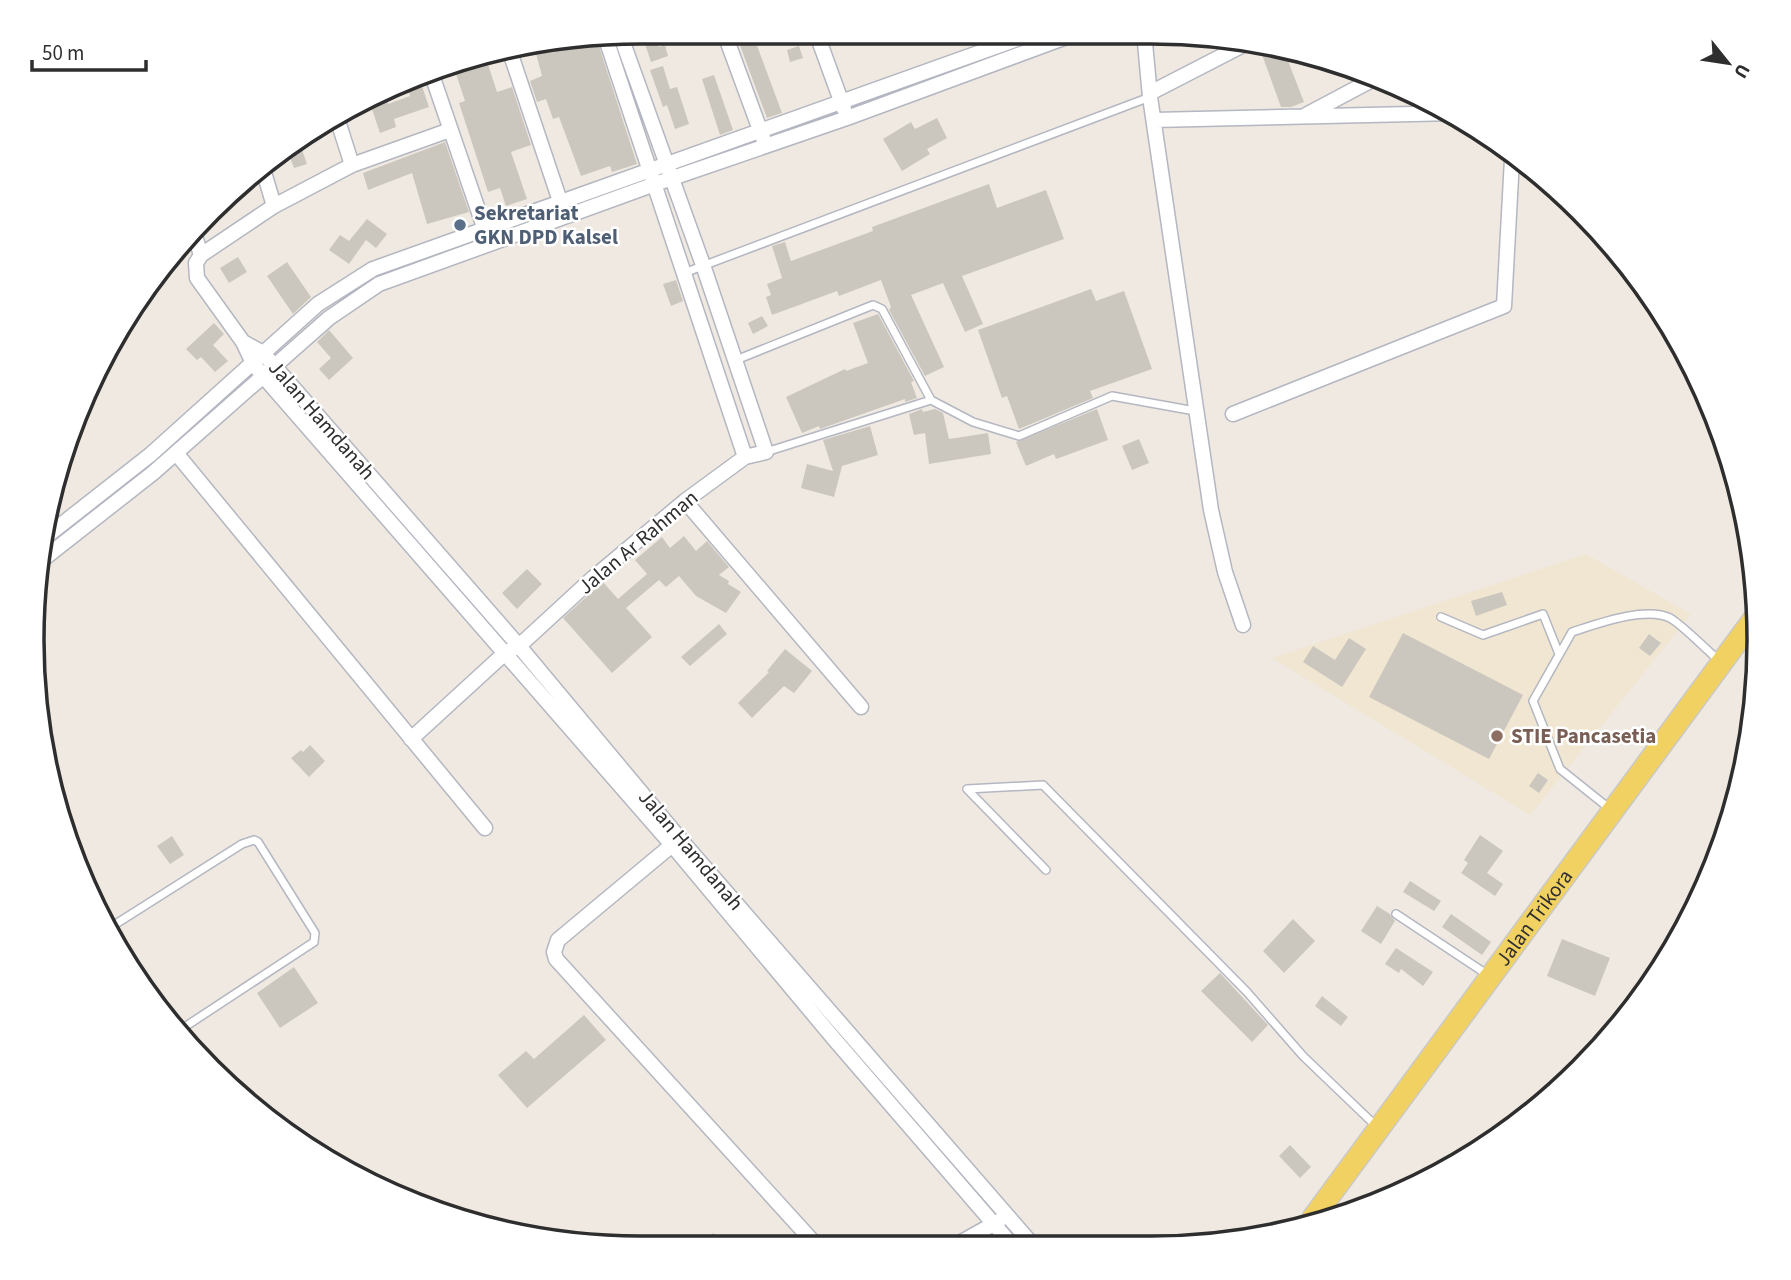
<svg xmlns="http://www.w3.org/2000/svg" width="1791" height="1280" font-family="'Source Sans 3',sans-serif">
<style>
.education{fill:#f0e6d1}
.building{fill:#cbc7bf}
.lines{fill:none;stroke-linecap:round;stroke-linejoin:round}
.service-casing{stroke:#b4b7c1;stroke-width:10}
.minor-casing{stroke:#b4b7c1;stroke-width:17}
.primary-casing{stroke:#c9c9c9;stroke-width:24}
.service{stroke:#fff;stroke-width:7}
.minor{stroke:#fff;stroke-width:14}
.primary{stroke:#f2d163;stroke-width:21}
.service-dot{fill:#5c6f8a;stroke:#fff;stroke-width:2.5}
.education-dot{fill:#8d6e63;stroke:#fff;stroke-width:2.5}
.labels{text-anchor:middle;stroke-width:5;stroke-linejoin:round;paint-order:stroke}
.service-label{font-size:21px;font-weight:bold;fill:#4e5e75;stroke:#fff;text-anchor:start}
.street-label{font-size:21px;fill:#2e2e2e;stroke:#fff}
.education-label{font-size:21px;font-weight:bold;fill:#785e54;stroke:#fff;text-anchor:start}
.rim{fill:none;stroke:#2e2e2e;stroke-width:3.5}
</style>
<rect width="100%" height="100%" fill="#efe9e1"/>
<path class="education" d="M1586 554 1691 614 1530 815 1272 658Z"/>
<path class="building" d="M637 32H675V34L656 40 659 47 665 45 668 56 651 62 645 44 642 45Z
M735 32H752L782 113 767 118Z
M596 37 637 164 612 172 610 166 581 176 559 117 553 119 546 99 537 102 530 81 542 76 534 46Z
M799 46 803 58 790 62 787 50Z
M1277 46 1283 48 1304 102 1291 107H1281L1261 52Z
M484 52 497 92 512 87 531 145 511 152 527 199 506 206 500 188 488 192 459 103 465 101 453 65Z
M663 66 670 89 677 87 689 124 675 129 667 105 663 107 650 70Z
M714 75 733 130 720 135 702 79Z
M420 80 429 107 394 119 396 127 380 133 370 103 386 96 388 104 410 96 407 86Z
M937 118 947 138 927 149 930 154 902 171 883 139 911 122 915 129Z
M445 142 469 212 427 224 412 173 368 190 363 173Z
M301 147 307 164 294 168 288 152Z
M989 184 997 208 1046 190 1064 239 962 276 983 324 965 332 943 283 911 295 944 367 925 376 889 310 891 307 881 280 839 296 837 291 772 315 766 297 771 295 767 284 782 278 772 246 785 242 791 261 873 231 872 227Z
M367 219 387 234 376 248 366 240 349 264 329 250 340 235 349 241Z
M238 257 247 272 229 283 220 268Z
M287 262 311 297 293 314 267 276Z
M676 280 683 301 671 306 663 284Z
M1091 289 1096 301 1124 291 1152 369 1090 391 1093 398 1019 429 1007 396 1002 398 978 330Z
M878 314 914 381 911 382 917 398 905 402V399L820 429 819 426 802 433 786 397 845 369 846 371 868 363 853 323Z
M762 316 768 326 753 334 748 323Z
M214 323 224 334 213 345 228 361 215 372 201 357 197 360 186 349Z
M329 330 353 358 329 380 319 369 331 358 317 342Z
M922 409 923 412 935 409 943 413 949 439 988 433 991 454 929 464 925 433 914 435 909 414Z
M1097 409 1108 440 1056 459 1054 454 1026 466 1016 442Z
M870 426 878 455 842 466 834 497 801 488 807 464 833 471 823 440Z
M1139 439 1149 463 1132 470 1122 446Z
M684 536 696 551 707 541 729 567 719 575 729 581 728 584 741 592 726 613 696 596 679 576 666 587 659 580 626 608 652 637 612 673 563 618 603 582 618 599 647 574 635 560 662 537 670 548Z
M527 569 542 584 517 609 502 593Z
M1502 592 1507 605 1476 616 1471 601Z
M719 624 727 634 690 666 681 657Z
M1403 633 1523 695 1489 759 1369 697Z
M1649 634 1661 643 1650 656 1639 648Z
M1349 638 1366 649 1342 687 1303 662 1313 646 1335 660Z
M785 649 812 671 794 693 784 686 752 718 738 703 769 672 767 671Z
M310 745 325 761 309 777 291 758 301 750 303 752Z
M1538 773 1548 780 1539 793 1529 786Z
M1480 835 1503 851 1487 873 1503 884 1495 896 1461 873 1468 863 1464 860Z
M172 836 184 855 170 864 157 846Z
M1410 881 1441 901 1434 911 1403 892Z
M1377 906 1390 914 1395 921 1381 944 1361 931Z
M1451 914 1491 942 1482 955 1442 927Z
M1293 919 1315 941 1284 973 1263 951Z
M1562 939 1610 958 1595 996 1547 976Z
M1396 948 1433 972 1423 986 1401 969 1399 973 1385 964Z
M294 967 318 1003 280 1028 257 993Z
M1220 973 1268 1025 1252 1042 1201 991Z
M1322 996 1348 1017 1341 1026 1315 1006Z
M584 1015 606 1040 527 1108 498 1075 526 1051 534 1059Z
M1290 1145 1311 1167 1300 1178 1279 1156Z
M713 1233 726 1246 699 1247Z"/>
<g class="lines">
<g class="service-casing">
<path id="service" d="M684 273 1150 97
M736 360 873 305 882 309 931 400
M766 452 931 400 973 422 1019 436 1112 396 1195 411
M1441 617 1483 635 1543 614 1559 654
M1610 809 1560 769 1533 701 1572 632C1597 624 1645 606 1670 618 1684 626 1707 651 1721 662
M1046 870 967 789 1043 785 1247 992 1303 1056 1376 1126
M1396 914 1488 975
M111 927 242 844 254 840 258 842 315 933 314 942 177 1032"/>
</g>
<g class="minor-casing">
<path id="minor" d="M724 32 763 138
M816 32 844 109
M1144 32 1150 97 1211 510 1225 572 1243 625
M605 36 745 457
M509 49 563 210
M432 75 487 236
M1150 93 1251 41
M1306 115 1370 81
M337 118 352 165 274 206 201 255 196 263 197 278 243 342 253 363 263 376 672 845 835 1040 1012 1245
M1154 120 1456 113
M352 165 450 130
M263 169 274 206
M193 230 201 255
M243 342 263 353 519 646 680 839 1032 1244
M1233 414 1504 306 1512 159
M176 453 485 828
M685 501 861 707
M43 539 150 455 318 304 373 269 1037 32
M37 564 153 473 329 318 379 284 655 184 847 118 1080 32
M411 739 505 653 519 646 593 578 685 501 745 457 766 452 703 265 620 34
M672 845 558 940 554 952 556 959 817 1246
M956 1245 999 1221"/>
</g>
<g class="primary-casing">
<g id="primary">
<path id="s1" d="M1313 1218 1756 616"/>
</g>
</g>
<use href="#service" class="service"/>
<use href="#minor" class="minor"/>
<use href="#primary" class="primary"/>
</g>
<circle class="service-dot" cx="460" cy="225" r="7"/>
<circle class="education-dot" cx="1497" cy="736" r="7"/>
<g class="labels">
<g class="service-label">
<text x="474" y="220">Sekretariat<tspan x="474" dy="24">GKN DPD Kalsel</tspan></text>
</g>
<g class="street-label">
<text transform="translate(322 420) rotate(49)" y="7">Jalan Hamdanah</text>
<text transform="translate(638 542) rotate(-40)" y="7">Jalan Ar Rahman</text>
<text transform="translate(691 850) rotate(50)" y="7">Jalan Hamdanah</text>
<text dy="7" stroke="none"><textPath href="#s1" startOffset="373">Jalan Trikora</textPath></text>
</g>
<g class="education-label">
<text x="1511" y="743">STIE Pancasetia</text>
</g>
</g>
<path d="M0 0H1791V1280H0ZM640 44H1151A596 596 0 0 1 1747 640V640A596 596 0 0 1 1151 1236H640A596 596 0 0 1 44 640V640A596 596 0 0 1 640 44Z" fill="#fff" fill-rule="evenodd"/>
<path class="rim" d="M640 44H1151A596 596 0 0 1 1747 640V640A596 596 0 0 1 1151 1236H640A596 596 0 0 1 44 640V640A596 596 0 0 1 640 44Z"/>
<g transform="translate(1728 63) rotate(120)" stroke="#ffffff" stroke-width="5" paint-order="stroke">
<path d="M0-5L12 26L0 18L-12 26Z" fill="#2e2e2e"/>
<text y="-10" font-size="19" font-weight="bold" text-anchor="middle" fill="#2e2e2e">U</text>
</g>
<path d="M32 60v10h114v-10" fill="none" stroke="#2e2e2e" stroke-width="3.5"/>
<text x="42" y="60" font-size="21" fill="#2e2e2e" stroke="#ffffff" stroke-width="5" paint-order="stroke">50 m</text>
</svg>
